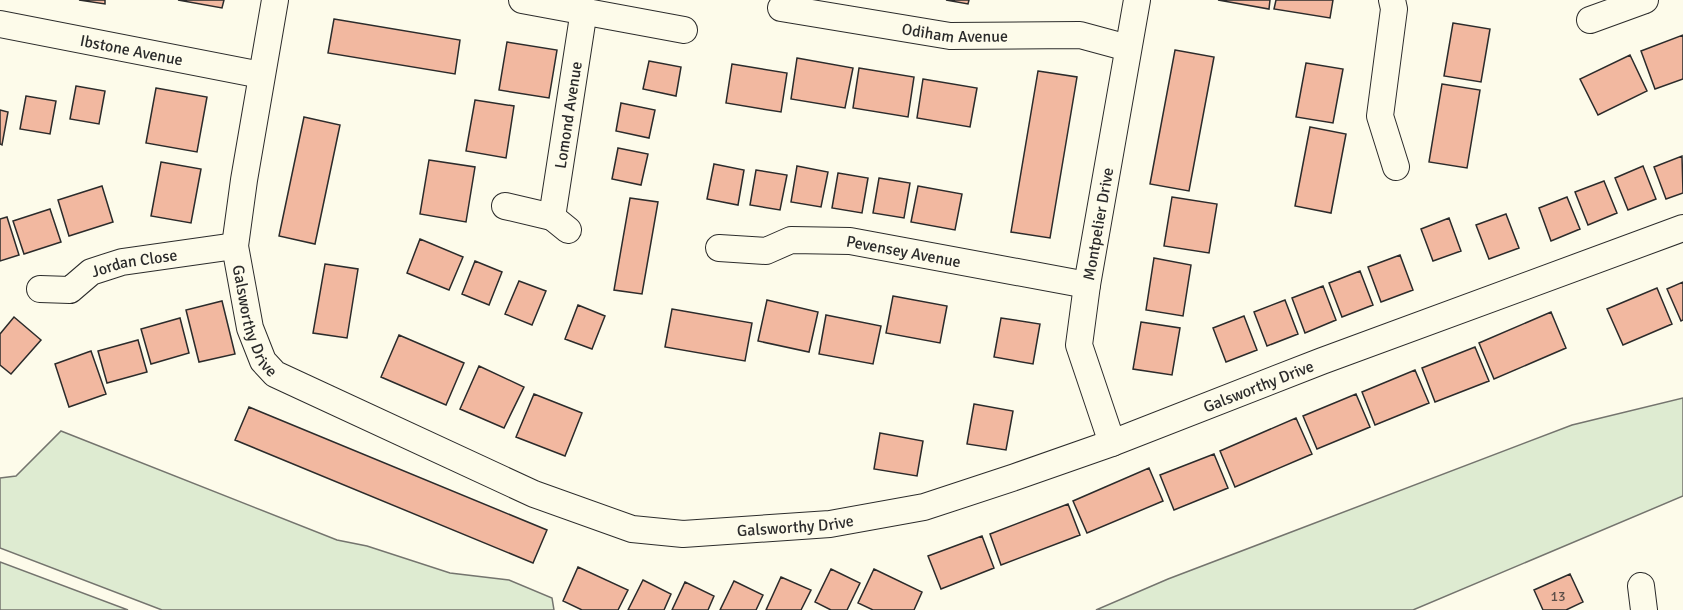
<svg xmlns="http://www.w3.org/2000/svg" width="1683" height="610" font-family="Signika,sans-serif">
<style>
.green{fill:#deebd1;stroke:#74746e;stroke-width:1.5}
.building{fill:#f2b8a0;stroke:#2b2b2b;stroke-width:1.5}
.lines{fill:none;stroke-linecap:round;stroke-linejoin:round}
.minor-casing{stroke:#2b2b2b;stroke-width:28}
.minor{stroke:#fdfbea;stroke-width:26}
.labels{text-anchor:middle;stroke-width:4.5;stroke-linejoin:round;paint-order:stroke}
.number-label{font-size:14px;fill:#5d4e48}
.street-label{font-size:16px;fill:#2b2b2b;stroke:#fdfbea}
</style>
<rect width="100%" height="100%" fill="#fdfbea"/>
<path class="green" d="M1683 398V496L1413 610H1096L1168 579 1572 425Z
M61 431 337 540 367 546 450 573 509 580 552 598 554 610H162L0 548V478L16 476Z
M0 562 128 610H0Z"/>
<path class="building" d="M79 0H105V4Z
M178 0H224L222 8Z
M946 0H969L968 4Z
M1218 0H1270L1269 9Z
M1276 0H1333L1330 18 1274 9Z
M334 19 460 40 455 74 328 53Z
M1453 23 1490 29 1481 82 1444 76Z
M1683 35V79L1655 89 1641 51Z
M507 42 557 50 549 98 499 90Z
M1175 50 1214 57 1189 191 1150 184Z
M1630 55 1647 91 1598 115 1580 79Z
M797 58 853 68 845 108 791 99Z
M649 61 681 67 676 96 643 89Z
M1306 63 1343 69 1333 123 1296 117Z
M732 64 787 73 781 112 726 103Z
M859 68 914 77 908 117 853 108Z
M1038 71 1077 77 1050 238 1011 232Z
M923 79 977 88 970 127 917 118Z
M1442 84 1480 90 1467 168 1429 162Z
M76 86 105 91 99 124 70 119Z
M156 88 207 97 197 152 146 143Z
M26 96 56 101 50 134 20 129Z
M475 100 514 106 506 158 466 151Z
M621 103 655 110 649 138 616 131Z
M0 110 8 112 2 145 0 144Z
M304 117 340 125 315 244 279 236Z
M1310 127 1346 134 1331 213 1295 206Z
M618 148 648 154 641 185 612 179Z
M1682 156 1683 193 1666 199 1654 167Z
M429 160 475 167 466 222 420 214Z
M161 162 201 169 191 223 151 216Z
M714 164 744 170 738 205 707 199Z
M797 166 828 172 821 207 791 202Z
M1643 166 1656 199 1628 210 1615 178Z
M756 170 787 175 780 210 750 205Z
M838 173 868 178 862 213 832 208Z
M879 178 910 183 904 218 873 213Z
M1604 181 1617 213 1588 225 1575 192Z
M102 186 113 222 69 236 58 200Z
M918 186 962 194 955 230 911 222Z
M1172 197 1217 204 1209 253 1164 246Z
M1567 197 1580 229 1551 241 1539 208Z
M630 198 658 202 642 294 614 290Z
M50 209 61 242 24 254 13 221Z
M1506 214 1519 248 1489 259 1476 225Z
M7 217 19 255 0 261V219Z
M1449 218 1461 251 1433 261 1421 229Z
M420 239 463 257 449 290 407 273Z
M1400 255 1413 290 1381 302 1368 267Z
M1154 258 1191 265 1183 316 1146 310Z
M475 261 502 272 489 305 462 294Z
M325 264 358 269 347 338 313 333Z
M1360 271 1373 305 1342 317 1329 283Z
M519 281 546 291 532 325 505 314Z
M1683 282V320L1681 321 1667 289Z
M1323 286 1336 320 1305 333 1292 298Z
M1657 288 1672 324 1623 345 1607 309Z
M893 296 947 306 940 343 886 333Z
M767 300 818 312 809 352 758 341Z
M1285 300 1298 334 1267 346 1254 312Z
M222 301 235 354 199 362 186 310Z
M578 305 605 316 592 349 565 339Z
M672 309 752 323 745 361 665 347Z
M1551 312 1566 348 1494 379 1479 343Z
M826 315 881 326 873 364 819 354Z
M1244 316 1257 350 1226 362 1213 328Z
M14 317 41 340 11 374 0 365V334Z
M180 318 189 353 151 364 141 329Z
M1001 318 1040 324 1033 364 994 357Z
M1141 322 1180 328 1172 375 1133 369Z
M399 335 464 363 446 405 381 377Z
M138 340 147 372 107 383 98 351Z
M1475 347 1489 381 1435 402 1422 368Z
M91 351 106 394 69 407 55 364Z
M479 366 524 387 504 428 460 409Z
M1415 370 1429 403 1375 425 1362 392Z
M534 394 582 413 565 456 516 437Z
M1356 394 1370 427 1317 449 1303 416Z
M974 404 1013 411 1006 450 967 444Z
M249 407 547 530 533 563 235 440Z
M1296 418 1312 454 1235 487 1220 451Z
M880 433 923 441 917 476 874 469Z
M1214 454 1228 488 1174 510 1160 475Z
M1149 468 1163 501 1087 533 1073 501Z
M1068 504 1080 535 1001 565 990 534Z
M982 536 994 568 941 589 928 556Z
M578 567 628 590 618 610H582L563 601Z
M831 569 860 583 847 610H831L815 602Z
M874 569 922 592 914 610H873L858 603Z
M1570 574 1583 602 1566 610H1543L1534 590Z
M781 577 811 590 801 610H766Z
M643 580 671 594 664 610H628Z
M734 581 763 595 756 610H720Z
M685 582 714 596 708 610H672Z"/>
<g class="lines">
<g class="minor-casing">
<g id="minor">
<path id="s1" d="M275 0 244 180 235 246 250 328 263 361 275 374 534 494 632 529 683 534 830 524 924 507 1015 477 1112 443 1322 361 1683 228"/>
<path d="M522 0 684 30"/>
<path d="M1392 0 1394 9 1380 116 1396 167"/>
<path id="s2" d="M781 8 950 36 1080 35 1128 48"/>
<path d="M1590 20 1645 0"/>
<path id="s3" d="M0 24 261 75"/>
<path d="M505 206 552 217"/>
<path id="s4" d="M568 230 552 217 584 10"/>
<path id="s5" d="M719 248 766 251 791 240 850 241 1087 285"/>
<path id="s6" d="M40 289 70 290 91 272 122 262 235 246"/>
<path id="s7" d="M1112 443 1079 345 1087 285 1137 0"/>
<path d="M1641 586 1644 610"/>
</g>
</g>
<use href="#minor" class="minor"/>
</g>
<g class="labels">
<g class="number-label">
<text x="1558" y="601">13</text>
</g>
<g class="street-label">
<text dy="6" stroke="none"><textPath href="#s2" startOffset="176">Odiham Avenue</textPath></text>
<text dy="6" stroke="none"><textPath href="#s3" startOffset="134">Ibstone Avenue</textPath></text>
<text dy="6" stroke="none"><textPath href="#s4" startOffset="124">Lomond Avenue</textPath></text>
<text dy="6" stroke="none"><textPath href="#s7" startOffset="226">Montpelier Drive</textPath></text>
<text dy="6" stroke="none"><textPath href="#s5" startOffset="188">Pevensey Avenue</textPath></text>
<text dy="6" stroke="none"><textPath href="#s6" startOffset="102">Jordan Close</textPath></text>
<text dy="6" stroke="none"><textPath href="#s1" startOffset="327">Galsworthy Drive</textPath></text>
<text dy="6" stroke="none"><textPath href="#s1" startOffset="1425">Galsworthy Drive</textPath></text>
<text dy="6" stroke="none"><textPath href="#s1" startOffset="939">Galsworthy Drive</textPath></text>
</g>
</g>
</svg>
